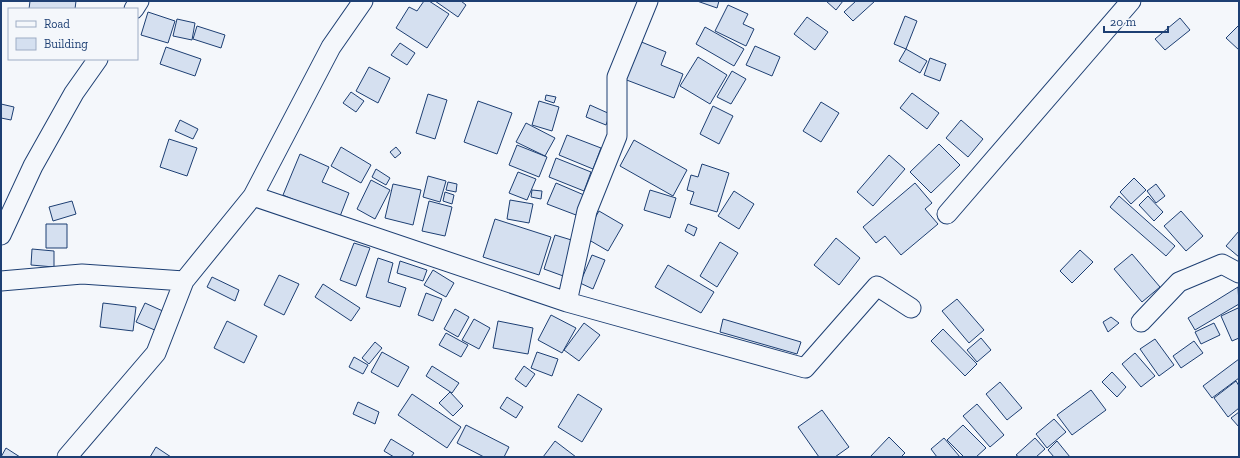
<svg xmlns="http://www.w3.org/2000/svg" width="1240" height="458" font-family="'Zilla Slab',serif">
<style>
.building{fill:#d5e0f0;stroke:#1d3f73}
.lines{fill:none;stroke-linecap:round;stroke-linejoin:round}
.street-casing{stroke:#1d3f73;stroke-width:21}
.street{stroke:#f4f7fb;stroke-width:19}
</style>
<rect width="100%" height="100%" fill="#f4f7fb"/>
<path class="building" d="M30 1H76L75 9H29Z
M424 1H429L449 14 427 48 396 28 409 7 417 11Z
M435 1H461L466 5 458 17Z
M697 1H719L717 8Z
M826 1H843L836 10Z
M856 1H875L853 21 844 12Z
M728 5 748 14 743 24 754 29 746 46 715 31Z
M148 12 175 21 168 43 141 35Z
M905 16 917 21 906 49 894 44Z
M807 17 828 32 815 50 794 34Z
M1180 18 1190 30 1165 50 1155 39Z
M177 19 195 23 192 40 173 36Z
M1239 25V50L1226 38Z
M197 26 225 35 221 48 193 39Z
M705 27 744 49 734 66 696 44Z
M639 41 666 52 661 65 683 74 674 98 624 79Z
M400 43 415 53 407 65 391 55Z
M755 46 780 57 772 76 746 65Z
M166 47 201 59 195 76 160 64Z
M906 49 927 61 920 73 899 61Z
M698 57 727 75 710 104 680 86Z
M930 58 946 64 940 81 924 75Z
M369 67 390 78 378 103 356 91Z
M732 71 746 79 731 104 717 97Z
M351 92 364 101 356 112 343 103Z
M912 93 939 113 927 129 900 108Z
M428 94 447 100 435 139 416 133Z
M546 95 556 97 554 103 545 100Z
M478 101 512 113 497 154 464 142Z
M539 101 559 107 552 131 532 125Z
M821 102 839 113 821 142 803 131Z
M1 104 14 107 11 120 1 118Z
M590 105 610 114 606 125 586 117Z
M713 106 733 116 719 144 700 134Z
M180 120 198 129 193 139 175 131Z
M961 120 983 139 968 157 946 138Z
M526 123 555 138 545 156 516 142Z
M567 135 601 148 593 169 559 155Z
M169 139 197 148 187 176 160 167Z
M634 140 687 170 673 196 620 166Z
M939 144 960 165 931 193 910 172Z
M517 145 547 157 539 177 509 165Z
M341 147 371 165 361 183 331 166Z
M396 147 401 153 395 158 390 152Z
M300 154 329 167 322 182 349 193 339 219 283 195Z
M889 155 905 169 873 206 857 192Z
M556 158 591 172 584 191 549 177Z
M702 164 729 173 717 212 690 204 694 192 687 190 691 175 698 177Z
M376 169 390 178 386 185 372 177Z
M518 172 536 179 527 200 509 193Z
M428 176 446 181 440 202 423 197Z
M1134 178 1146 190 1131 204 1120 192Z
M371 180 390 190 375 219 357 209Z
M448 182 457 184 456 192 446 190Z
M556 183 584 195 576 215 547 204Z
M915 183 932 203 925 209 938 224 901 255 885 236 876 243 863 227Z
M393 184 421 190 413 225 385 218Z
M1156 184 1165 196 1156 203 1147 191Z
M532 190 542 191 541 199 531 197Z
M650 190 676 198 670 218 644 210Z
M734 191 754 204 739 229 718 216Z
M445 192 454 195 452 204 443 201Z
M1119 196 1175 246 1166 256 1110 207Z
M1148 196 1163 212 1154 221 1139 205Z
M510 200 533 204 529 223 507 219Z
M72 201 76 214 53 221 49 207Z
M429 201 452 207 445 236 422 231Z
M599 211 623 225 608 251 584 237Z
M1181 211 1203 236 1186 251 1164 226Z
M495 219 551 237 539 275 483 257Z
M46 224H67V248H46Z
M688 224 697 228 694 236 685 231Z
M1239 231V257L1226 246Z
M555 235 578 242 566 277 544 269Z
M836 238 860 258 839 285 814 265Z
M720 242 738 253 717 287 700 276Z
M354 243 370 248 356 286 340 280Z
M32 249 54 251V267L31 265Z
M1080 250 1093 262 1072 283 1060 271Z
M1132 254 1160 287 1142 302 1114 269Z
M592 255 605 260 593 289 580 283Z
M378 258 393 263 388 282 406 288 400 307 366 297Z
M400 261 427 270 423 281 397 273Z
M668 265 714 292 701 313 655 287Z
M433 270 454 283 446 297 424 285Z
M279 275 299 284 284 315 264 305Z
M212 277 239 290 235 301 207 287Z
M323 284 360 308 351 321 315 297Z
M1238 287 1239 304 1195 330 1188 318Z
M426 293 442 299 433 321 418 315Z
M957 299 984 330 969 343 942 311Z
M103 303 136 307 133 331 100 327Z
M145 303 165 312 157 331 136 322Z
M1238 308 1239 311V338L1232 341 1221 316Z
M455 309 469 317 458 337 444 329Z
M551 315 576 328 562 353 538 340Z
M1111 317 1119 323 1108 332 1103 322Z
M474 319 490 328 479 349 462 340Z
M723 319 801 342 797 354 720 332Z
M227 321 257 336 244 363 214 348Z
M498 321 533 328 528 354 493 348Z
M584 323 600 335 579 361 564 350Z
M1214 323 1220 335 1201 344 1195 332Z
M943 329 977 364 965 376 931 341Z
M446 333 468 345 461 357 439 345Z
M981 338 991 350 977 362 967 350Z
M1155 339 1174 365 1159 376 1140 349Z
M1194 341 1203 353 1181 368 1173 356Z
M375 342 382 348 369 364 362 358Z
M382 352 409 367 398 387 371 372Z
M537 352 558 359 552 376 531 368Z
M1135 353 1155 376 1141 387 1122 364Z
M354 357 368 365 363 374 349 367Z
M1239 359V378L1212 398 1203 386Z
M432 366 459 383 452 393 426 376Z
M524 366 535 374 526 387 515 379Z
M1112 372 1126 387 1117 397 1102 382Z
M1236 381 1239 386V408L1228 417 1214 398Z
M1000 382 1022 408 1007 420 986 394Z
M1091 390 1106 410 1072 435 1057 415Z
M450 392 463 406 453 416 439 403Z
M412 394 461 427 447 448 398 415Z
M578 394 602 409 582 442 558 427Z
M507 397 523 407 516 418 500 408Z
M358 402 379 412 375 424 353 414Z
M977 404 1004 435 990 447 963 416Z
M822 410 849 447 835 457H819L798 427Z
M1239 412V427L1231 418Z
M1054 419 1066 432 1047 448 1036 434Z
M466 425 509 447 504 457H484L457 443Z
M963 425 986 448 976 457H964L947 440Z
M889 437 905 453 901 457H870Z
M944 438 960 457H937L931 449Z
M1035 438 1045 449 1036 457H1019L1016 455Z
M391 439 414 453 411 457H394L384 451Z
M555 441 576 457H543Z
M1057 441 1070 457H1054L1048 450Z
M156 447 171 457H150Z
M6 448 20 457H1Z"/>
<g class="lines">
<g class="street-casing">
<path id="street" d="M363 1 331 47 253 196 567 302 805 368 877 286 911 308
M134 9 139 1
M947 214 1131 1
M1 235 33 166 74 93 98 59
M1 281 82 274 184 281
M567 302 587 211 617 136V77L648 1
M1141 322 1179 282 1222 264 1239 273
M67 457 156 353 184 281 253 196"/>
</g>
<use href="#street" class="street"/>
</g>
<rect width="1240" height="458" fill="none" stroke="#1d3f73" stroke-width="4"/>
<rect x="8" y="8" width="130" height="52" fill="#f4f7fb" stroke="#9eadc5"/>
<rect x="16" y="21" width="20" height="6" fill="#f4f7fb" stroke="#9eadc5"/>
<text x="44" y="28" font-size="12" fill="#1d3f73">Road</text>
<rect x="16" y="38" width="20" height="12" fill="#d5e0f0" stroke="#9eadc5"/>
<text x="44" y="48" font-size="12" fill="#1d3f73">Building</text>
<path d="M1104 26v6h64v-6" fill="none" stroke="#1d3f73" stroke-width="2"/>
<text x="1110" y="26" font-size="12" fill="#1d3f73" stroke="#f4f7fb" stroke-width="3" paint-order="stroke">20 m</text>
</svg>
